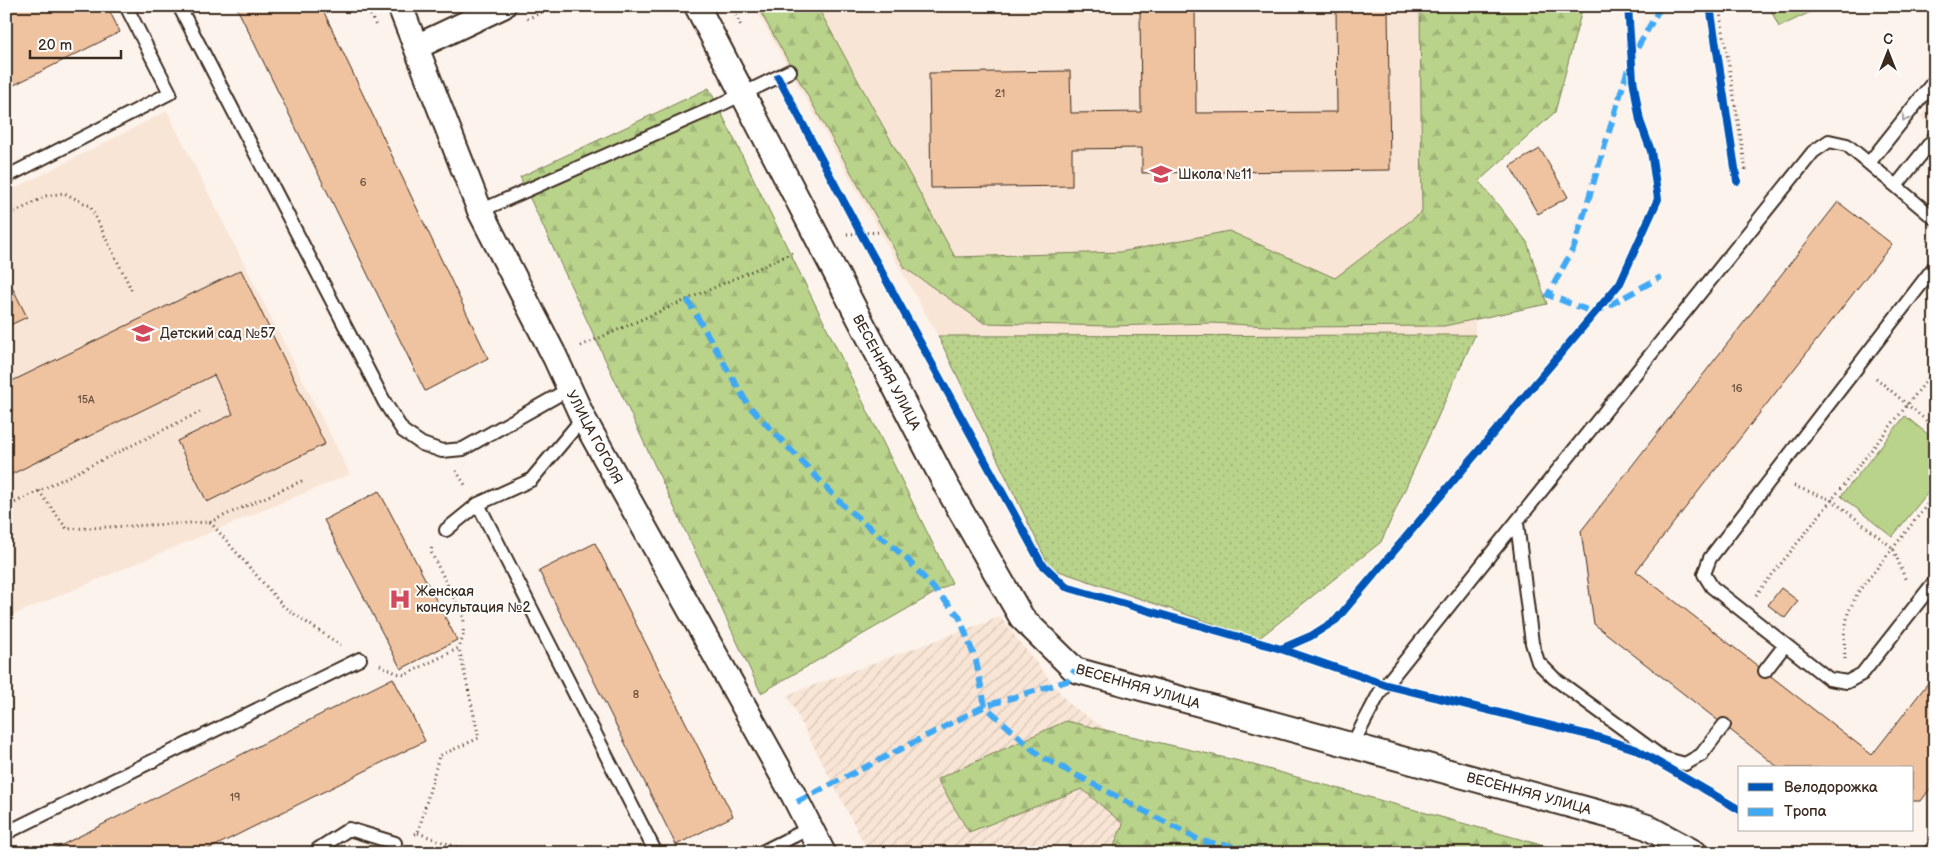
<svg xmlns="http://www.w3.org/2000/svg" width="1941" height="859" font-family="'Balsamiq Sans',sans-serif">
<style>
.built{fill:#f8e5d5}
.industrial{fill:url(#industrial-furrows)}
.green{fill:url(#green-dots);stroke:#7a7e54}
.forest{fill:url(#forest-firs);stroke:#7a7e54}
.pitch{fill:#b9d38b;stroke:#7a7e54}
.building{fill:#f0c3a0;stroke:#3b2a1e}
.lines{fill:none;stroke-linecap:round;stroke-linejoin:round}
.lane-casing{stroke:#3b2a1e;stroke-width:16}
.street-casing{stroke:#3b2a1e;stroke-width:28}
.path{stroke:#3b2a1e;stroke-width:3;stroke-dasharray:1 4;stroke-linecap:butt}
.lane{stroke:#fff;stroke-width:12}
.street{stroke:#fff;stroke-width:24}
.quiet{stroke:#3fa9f5;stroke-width:6;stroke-dasharray:12 6;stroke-linecap:butt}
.cycleway-casing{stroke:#fff;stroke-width:11}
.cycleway{stroke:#0057b8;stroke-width:8}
.oneway{stroke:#a79f9a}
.labels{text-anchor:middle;stroke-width:4;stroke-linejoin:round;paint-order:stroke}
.number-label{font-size:11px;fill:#68503e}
.poi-label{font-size:14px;fill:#3b2a1e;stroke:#fff;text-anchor:start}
.street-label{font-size:14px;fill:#3b2a1e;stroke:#fff}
</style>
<defs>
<pattern id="industrial-furrows" width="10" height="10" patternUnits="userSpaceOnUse" patternTransform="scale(1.25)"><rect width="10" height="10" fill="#f8e5d5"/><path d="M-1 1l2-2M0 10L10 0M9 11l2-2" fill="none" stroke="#d6c5b6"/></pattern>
<pattern id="green-dots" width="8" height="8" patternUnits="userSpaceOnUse" patternTransform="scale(1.25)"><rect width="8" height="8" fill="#b9d38b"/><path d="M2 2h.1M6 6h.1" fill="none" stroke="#a0b578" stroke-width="1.8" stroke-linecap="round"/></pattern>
<pattern id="forest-firs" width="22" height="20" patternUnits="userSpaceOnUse" patternTransform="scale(1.25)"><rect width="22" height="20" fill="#b9d38b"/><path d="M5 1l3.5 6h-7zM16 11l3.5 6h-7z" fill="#a0b578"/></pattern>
</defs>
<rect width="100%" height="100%" fill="#fcf3ec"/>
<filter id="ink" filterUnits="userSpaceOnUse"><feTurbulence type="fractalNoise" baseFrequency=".02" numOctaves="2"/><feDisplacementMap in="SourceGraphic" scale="10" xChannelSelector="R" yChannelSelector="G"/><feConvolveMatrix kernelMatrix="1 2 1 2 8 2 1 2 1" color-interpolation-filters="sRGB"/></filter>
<g filter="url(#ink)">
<path class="built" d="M754 6H1517L1474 116 1475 335 938 336Z
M1935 99V128L1920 117Z
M167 111 350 474 6 618V193Z"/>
<path class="industrial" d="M1000 617 1068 703 1208 801 1248 853H869L787 695Z"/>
<path class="green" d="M1475 335 1381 542 1258 639 1050 568 938 336Z"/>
<path class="forest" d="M757 6H817L955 257 1120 252 1229 231 1335 278 1422 212 1420 6H1583L1555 112 1479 181 1527 242 1547 304 1444 326 1287 327 1211 323 1111 326 984 323 905 268Z
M709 88 952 583 761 693 520 177Z
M1066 721 1239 761 1570 853H1111L1123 824 1082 789 969 832 937 779Z"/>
<path class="pitch" d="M1769 6H1823L1779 27Z
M1905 416 1935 440V484L1892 537 1841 496Z"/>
<path class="building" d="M13 6H107L120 32 6 89V10Z
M236 6H321L488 358 425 391Z
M1140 6H1195L1196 113 1337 112 1336 6H1388L1390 170 1142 173V148L1072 149V186L931 188 929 73 1070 71 1071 113 1141 112Z
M1540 149 1568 197 1538 214 1510 166Z
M1838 202 1892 244 1636 571 1872 755 1935 674V782L1921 801H1912V768H1779L1594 624 1581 531Z
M241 270 325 444 207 502 177 441 233 414 214 375 6 477V384Z
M6 275 27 317 6 327Z
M379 491 457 640 401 669 324 520Z
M595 543 733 816 676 845 539 571Z
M1781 588 1798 601 1785 618 1768 605Z
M393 678 425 741 201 853H46Z"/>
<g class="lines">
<g class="lane-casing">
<path id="lane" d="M179 6 385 403 403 431 422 444 442 451 463 449 569 389
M1869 163 1935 80
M6 177 170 93 126 6
M1896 186 1935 137
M480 211 720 105 790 71
M1935 266 1710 558 1704 574 1712 587 1829 679 1847 682 1862 674 1935 581
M478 504 656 853
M1517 523 1532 643 1538 662 1554 678 1663 758 1685 764 1701 755 1724 725
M446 530 478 504 531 480 583 418
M1765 671 1785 645
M1352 745 1380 692 1813 152 1829 141 1847 145 1935 219
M6 833 360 659
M317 853 318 849 349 829 395 843
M760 853 810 828
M1929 853 1935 846"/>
</g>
<g class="street-casing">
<path id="street" d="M400 6 480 211 555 357 583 418 794 796 823 853
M697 6 947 487 1022 618 1075 670 1629 821 1647 827 1695 853
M416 47 503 6"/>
</g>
<path class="path" d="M366 6 377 28
M731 6 741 26
M1719 6 1746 170
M527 19 555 6
M6 217 46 196 64 193 90 206 133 293
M847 234 880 232
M581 346 795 252
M1876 378 1935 428
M456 471 466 486
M1794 486 1832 500 1893 548 1906 581
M39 491 67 529 210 522 304 480
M6 507 202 411
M210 522 284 607 340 645
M1756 595 1935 370
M1845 659 1844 636 1848 613 1858 592 1935 495
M380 665 396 673 405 675 459 648 463 637 464 618 431 552 432 545
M418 833 473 853
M415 834 418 833 439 756 479 738 459 648"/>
<use href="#lane" class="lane"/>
<use href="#street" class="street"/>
<path class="quiet" d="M1661 6 1631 59 1574 247 1548 295 1595 313 1661 277
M687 299 748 405 845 507 905 557 959 616 976 661 985 706 1040 756 1201 841 1271 853
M797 802 985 706 1067 681 1075 670"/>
<g class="cycleway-casing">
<path id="cycleway" d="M1710 6 1737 181
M778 77 861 234 1041 563 1066 587 1281 649 1386 685 1601 738 1635 749 1740 810
M1281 649 1311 636 1336 620 1620 283 1658 199 1651 151 1640 121 1633 79 1628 6"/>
</g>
<use href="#cycleway" class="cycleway"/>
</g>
<defs><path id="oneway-chevron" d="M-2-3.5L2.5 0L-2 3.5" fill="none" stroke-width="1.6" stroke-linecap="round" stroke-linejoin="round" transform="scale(1.25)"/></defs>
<use class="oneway" href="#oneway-chevron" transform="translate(1905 118) rotate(128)"/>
</g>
<defs>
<g id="school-bare" transform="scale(1.725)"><path d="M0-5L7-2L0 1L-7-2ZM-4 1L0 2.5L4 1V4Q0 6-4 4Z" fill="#d1495b" stroke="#fff" stroke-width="2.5" paint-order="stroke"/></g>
<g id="hospital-bare" transform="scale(1.725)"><path d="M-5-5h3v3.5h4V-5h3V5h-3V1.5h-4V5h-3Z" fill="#d1495b" stroke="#fff" stroke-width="2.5" paint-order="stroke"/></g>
</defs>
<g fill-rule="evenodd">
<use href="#school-bare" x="1161" y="174"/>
<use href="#school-bare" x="143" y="333"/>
<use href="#hospital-bare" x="400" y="599"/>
</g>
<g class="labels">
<g class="number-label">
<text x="1000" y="97">21</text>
<text x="363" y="186">6</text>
<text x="1737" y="392">16</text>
<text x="86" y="403">15А</text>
<text x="636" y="698">8</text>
<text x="235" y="801">19</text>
</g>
<g class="poi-label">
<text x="1178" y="179">Школа №11</text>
<text x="160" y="338">Детский сад №57</text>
<text x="416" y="596">Женская<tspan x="416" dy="16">консультация №2</tspan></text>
</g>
<g class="street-label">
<text transform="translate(887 372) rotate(62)" y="5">ВЕСЕННЯЯ УЛИЦА</text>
<text transform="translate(595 437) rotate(62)" y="5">УЛИЦА ГОГОЛЯ</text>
<text transform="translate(1138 686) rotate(16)" y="5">ВЕСЕННЯЯ УЛИЦА</text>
<text transform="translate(1529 793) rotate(15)" y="5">ВЕСЕННЯЯ УЛИЦА</text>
</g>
</g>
<rect width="1941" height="859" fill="none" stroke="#fff" stroke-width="25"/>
<rect x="12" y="12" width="1916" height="834" fill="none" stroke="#3b2a1e" stroke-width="2" filter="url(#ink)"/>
<rect x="1738" y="766" width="175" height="65" fill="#ffffff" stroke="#b1aaa5"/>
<rect x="1748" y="783" width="25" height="8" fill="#0057b8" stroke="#b1aaa5"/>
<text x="1784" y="792" font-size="15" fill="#3b2a1e">Велодорожка</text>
<rect x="1748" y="808" width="25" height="8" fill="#3fa9f5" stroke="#b1aaa5"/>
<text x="1784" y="816" font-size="15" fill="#3b2a1e">Тропа</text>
<g transform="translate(1888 52)" stroke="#ffffff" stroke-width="4" paint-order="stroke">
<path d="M0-4L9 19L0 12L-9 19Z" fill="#3b2a1e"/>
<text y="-8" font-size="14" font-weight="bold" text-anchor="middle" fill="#3b2a1e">С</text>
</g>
<path d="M30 50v8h91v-8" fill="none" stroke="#3b2a1e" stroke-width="2.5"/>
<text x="38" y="50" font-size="15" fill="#3b2a1e" stroke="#ffffff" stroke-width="4" paint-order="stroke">20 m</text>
</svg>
